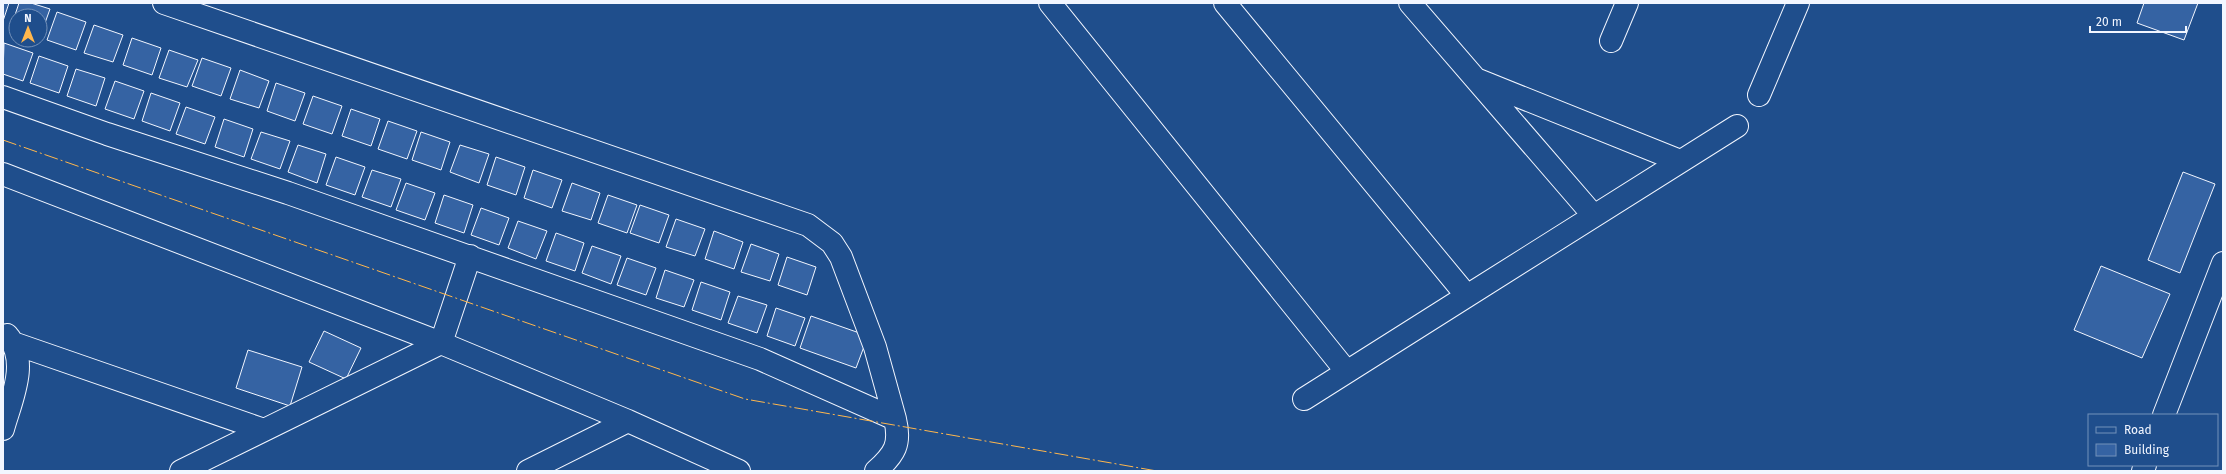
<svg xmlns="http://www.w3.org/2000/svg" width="2226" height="474" font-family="'Fira Sans',sans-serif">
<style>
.building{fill:#3563a3;stroke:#f2f6ff}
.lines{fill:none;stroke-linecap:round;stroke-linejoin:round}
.street-casing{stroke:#f2f6ff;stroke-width:24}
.street{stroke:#1f4e8c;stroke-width:22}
.power{stroke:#ffb74d;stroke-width:1;stroke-dasharray:14 3 2 3;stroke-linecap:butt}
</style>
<rect width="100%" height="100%" fill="#1f4e8c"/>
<path class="building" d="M3 3H9L3 21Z
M19 3H31L50 9 40 37V16H16V29L11 27Z
M2144 3H2198L2184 40 2137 23Z
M57 12 86 22 76 50 47 40Z
M94 25 123 35 113 62 84 53Z
M132 38 161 48 152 75 123 65Z
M4 43 33 53 23 81 3 74Z
M169 50 198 60 187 87 159 78Z
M39 56 68 66 59 93 30 83Z
M202 58 231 68 221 96 192 86Z
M76 69 105 78 96 106 67 96Z
M240 70 269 81 259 108 230 99Z
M115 81 144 91 134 119 105 109Z
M276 83 305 93 295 121 267 111Z
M151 93 180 103 170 131 142 121Z
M313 96 342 106 332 134 303 124Z
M186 107 215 117 205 144 176 134Z
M351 109 380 119 371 146 342 136Z
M224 119 253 129 244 157 215 147Z
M388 121 417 131 407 159 378 149Z
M261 132 290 141 280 169 251 159Z
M421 132 450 142 441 170 412 160Z
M298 145 326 154 317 183 288 172Z
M460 145 489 154 479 183 450 172Z
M336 157 365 167 355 195 326 185Z
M496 157 525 167 516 195 487 185Z
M372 170 401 179 391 207 362 197Z
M533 170 562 180 552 208 524 198Z
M2183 172 2215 184 2180 273 2148 260Z
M406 183 435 193 425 220 396 210Z
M572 183 600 193 591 220 562 211Z
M444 195 473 205 464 233 435 223Z
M608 195 637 205 627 233 598 223Z
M640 205 669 215 659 243 630 233Z
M481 208 509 218 499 245 471 235Z
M676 219 705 229 695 256 666 247Z
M518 221 547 231 536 259 508 248Z
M714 231 743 242 734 269 705 259Z
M556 233 584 243 575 271 546 261Z
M751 244 779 254 770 281 741 272Z
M592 246 621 256 611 284 582 273Z
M787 257 816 267 807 295 778 285Z
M627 258 656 268 646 295 617 285Z
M2101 266 2170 294 2142 358 2074 330Z
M665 270 694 280 684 307 656 298Z
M701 282 730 292 721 320 692 310Z
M738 296 767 305 757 333 728 323Z
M776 308 805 318 795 346 767 336Z
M811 316 868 336 856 368 800 348Z
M324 331 361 348 346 379 309 362Z
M248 350 302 367 290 406 236 388Z"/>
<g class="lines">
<g class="street-casing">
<path id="street" d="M164 3 808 225 832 243 841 257 875 347 895 419
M1050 3 1347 372
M1225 3 1467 296 1737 126
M1410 3 1594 216
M1611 41 1627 3
M1478 80 1680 161
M1759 95 1798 3
M3 97 107 134 288 193 760 359 895 419C901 444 895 454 876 471
M3 174 441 343 628 421 739 471
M13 343 264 430
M1304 399 1467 296
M2164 415 2223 263
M3 429C11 400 30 361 7 335
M181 471 441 343 470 256
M528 471 628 421
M2143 471 2145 465"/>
</g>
<use href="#street" class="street"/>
<path class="power" d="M3 140 745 399 1157 471"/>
</g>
<rect width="2226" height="474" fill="none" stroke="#f2f6ff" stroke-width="8"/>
<rect x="2088" y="414" width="130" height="52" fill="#1f4e8c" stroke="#7391ba"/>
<rect x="2096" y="427" width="20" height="6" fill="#1f4e8c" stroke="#7391ba"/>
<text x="2124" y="434" font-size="12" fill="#f2f6ff">Road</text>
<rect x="2096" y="444" width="20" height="12" fill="#3563a3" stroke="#7391ba"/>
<text x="2124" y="454" font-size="12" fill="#f2f6ff">Building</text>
<g transform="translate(28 28)"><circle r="19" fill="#1f4e8c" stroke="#7391ba"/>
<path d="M0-3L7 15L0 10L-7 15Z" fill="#ffb74d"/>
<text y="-6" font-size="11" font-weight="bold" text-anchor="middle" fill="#f2f6ff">N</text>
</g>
<path d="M2090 26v6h96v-6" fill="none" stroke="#f2f6ff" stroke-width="2"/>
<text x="2096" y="26" font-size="12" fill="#f2f6ff" stroke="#1f4e8c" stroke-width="3" paint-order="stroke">20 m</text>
</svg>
